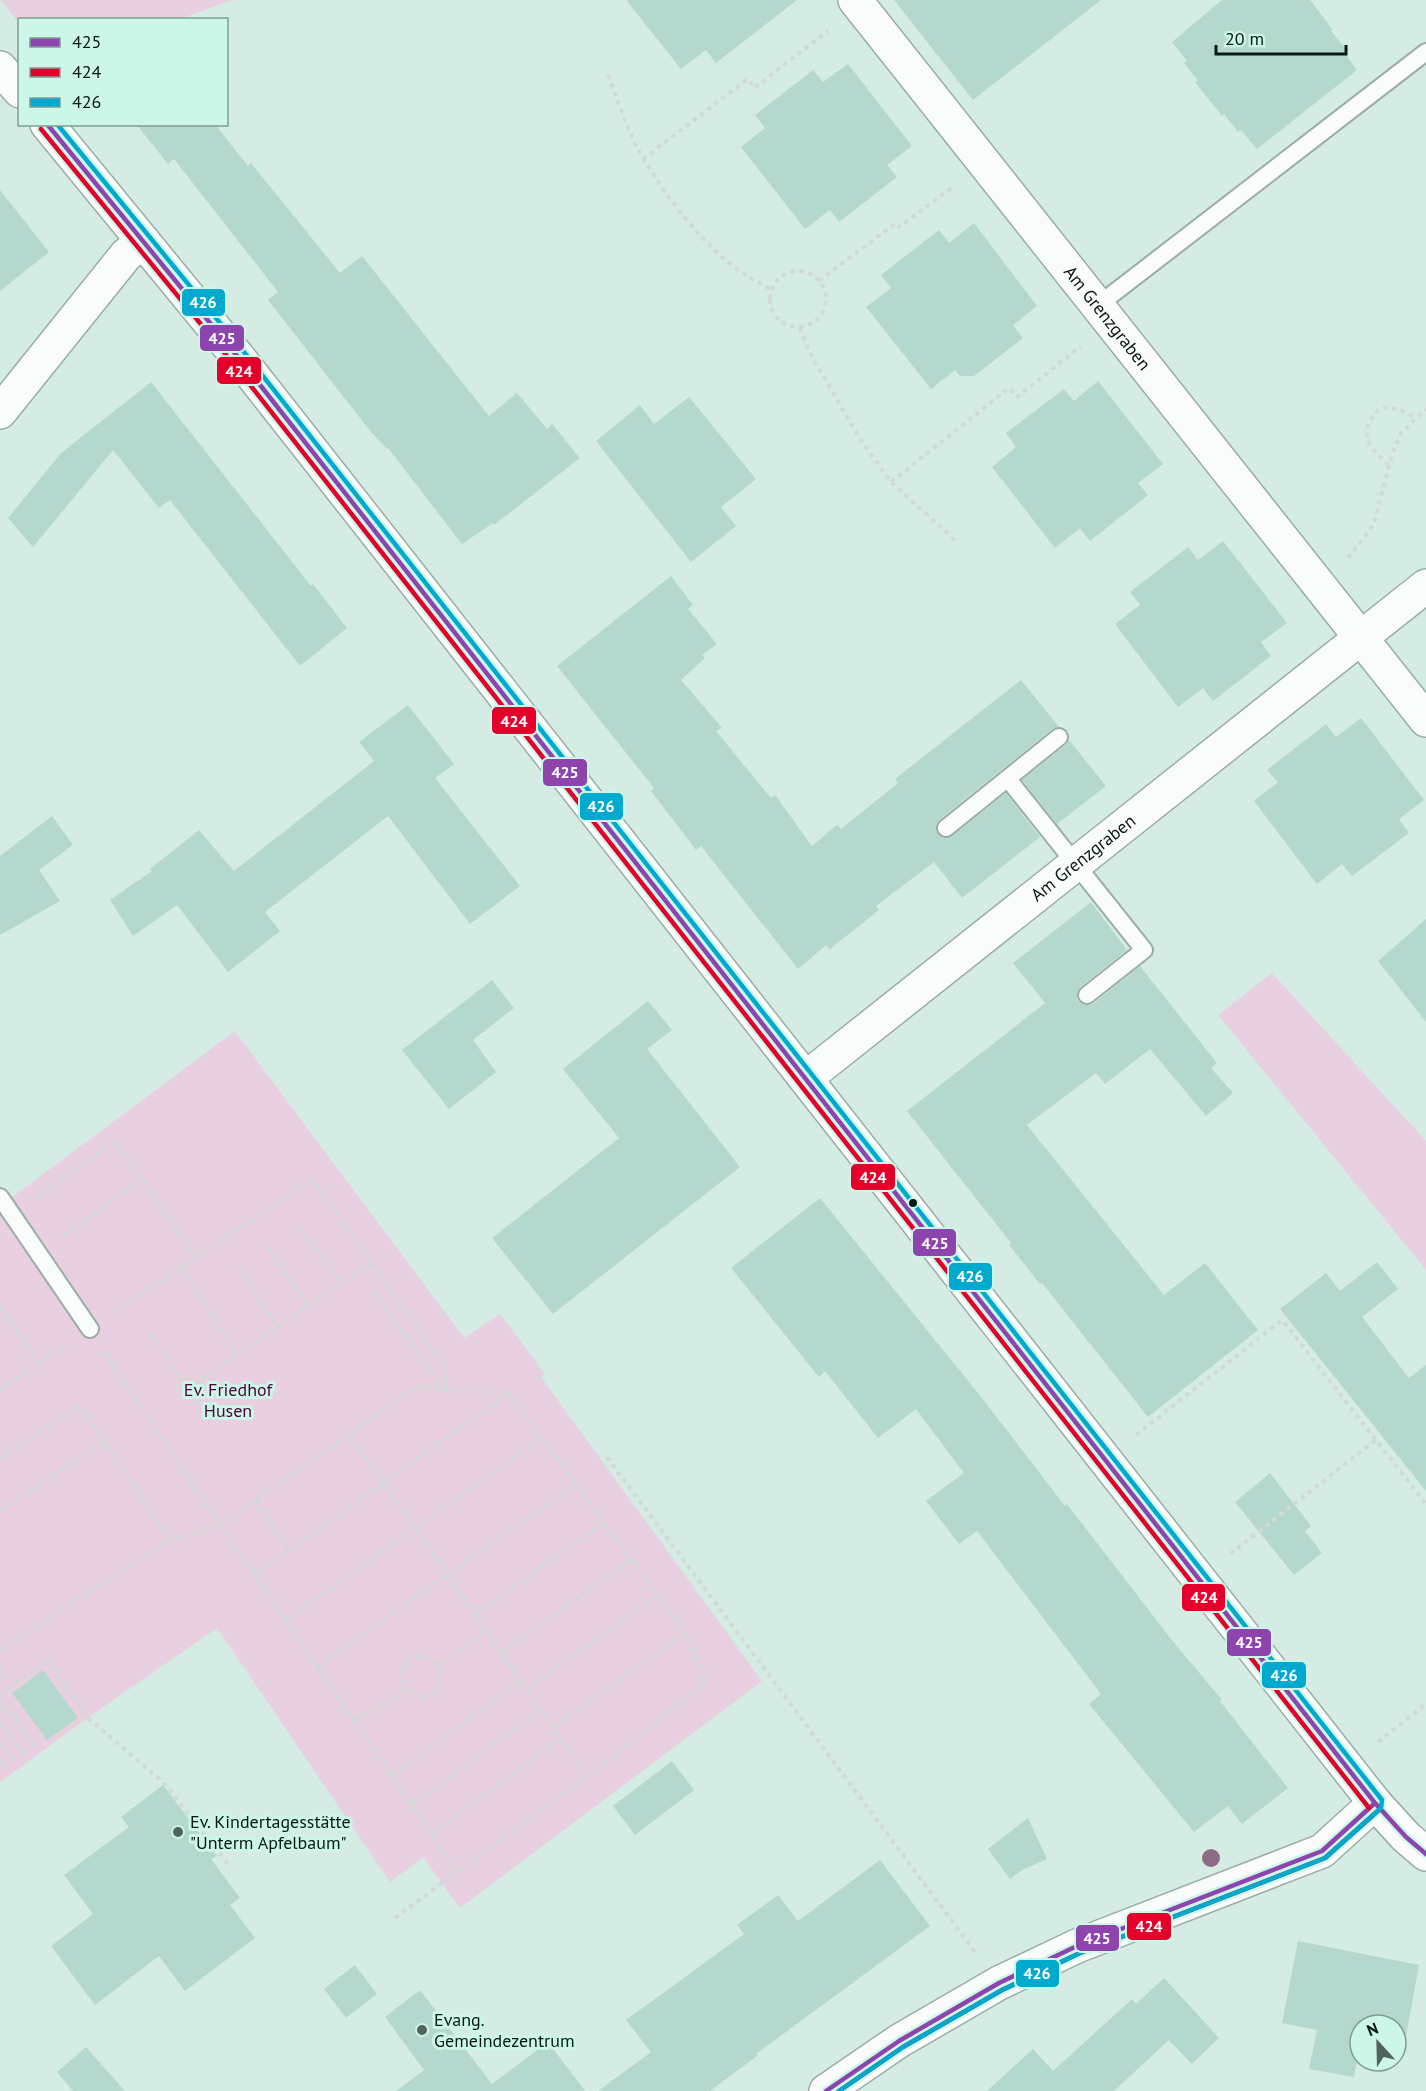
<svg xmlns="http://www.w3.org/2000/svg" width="1426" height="2091" font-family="'PT Sans',sans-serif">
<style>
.green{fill:#e8d0e0}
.building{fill:#b5d8ce}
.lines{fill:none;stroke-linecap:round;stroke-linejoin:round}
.service-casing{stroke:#9bada6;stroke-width:20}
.minor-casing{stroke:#9bada6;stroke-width:36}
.path{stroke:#d2dad7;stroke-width:4;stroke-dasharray:4.5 4.5;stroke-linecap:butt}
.service{stroke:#f9fcfb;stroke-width:16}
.minor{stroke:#f9fcfb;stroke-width:33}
.bus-1-casing{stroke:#cbf6e8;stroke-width:9}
.bus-2-casing{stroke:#cbf6e8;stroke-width:9}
.bus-3-casing{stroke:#cbf6e8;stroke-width:9}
.bus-1{stroke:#8e44ad;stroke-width:4.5}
.bus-2{stroke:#e4002b;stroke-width:4.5}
.bus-3{stroke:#00a9ce;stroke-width:4.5}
.tree{fill:#8d6a86}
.bus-dot{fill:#091915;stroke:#cbf6e8;stroke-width:2}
.poi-dot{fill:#50635d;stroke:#cbf6e8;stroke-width:2}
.labels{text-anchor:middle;stroke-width:6;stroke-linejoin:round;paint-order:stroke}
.street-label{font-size:18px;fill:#091915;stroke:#cbf6e8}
.park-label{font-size:18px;fill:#52003a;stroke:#cbf6e8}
.poi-label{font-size:18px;fill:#091915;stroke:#cbf6e8;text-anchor:start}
.line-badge{stroke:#cbf6e8;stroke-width:2}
.badge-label{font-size:16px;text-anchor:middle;font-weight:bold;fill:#fff}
</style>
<rect width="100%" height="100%" fill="#d5ece4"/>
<path class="green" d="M1 0H232L180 19 20 20 19 23Z
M1272 973 1426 1141V1270L1218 1015Z
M235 1031 464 1338 500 1314 545 1374 541 1377 762 1681 460 1908 423 1857 390 1882 217 1628 96 1712 0 1782V1206Z"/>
<path class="building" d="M626 0H797L716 63 706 50 681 69Z
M894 0H1101L973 100Z
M1222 0H1310L1333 30 1331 31 1346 49 1343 51 1357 70 1257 149 1241 130 1238 132 1224 114 1222 116 1195 82 1198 81 1184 63 1187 61 1172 42Z
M848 64 912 146 887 165 897 177 839 222 830 210 805 229 741 147 765 128 755 115 813 70 823 82Z
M136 124H219L217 127 248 166 251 163 340 273 362 256 489 416 517 393 547 429 552 424 580 458 494 525 493 523 462 544 388 448 387 449 371 432 268 300 278 292 174 159 168 164Z
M0 190 49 252 0 291Z
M974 223 1037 306 1013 325 1023 338 974 376H960L955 370 931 389 866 307 891 288 881 275 939 230 949 243Z
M1098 381 1163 464 1138 483 1148 495 1090 541 1080 528 1055 548 992 467 1016 447 1006 433 1064 389 1074 401Z
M151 382 311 586 313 584 347 628 300 666 170 500 159 508 113 450 33 547 8 518 61 453Z
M689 397 756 479 721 507 736 526 691 562 596 441 640 405 654 424Z
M1223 541 1287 623 1261 642 1271 656 1213 701 1203 688 1178 707 1115 624 1140 605 1130 592 1188 547 1198 560Z
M671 576 693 605 688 609 717 644 702 655 705 658 681 680 722 728 716 731 771 798 775 795 812 846 837 825 841 829 898 783 895 779 1021 680 1059 727 1052 729 939 820 936 829 942 838 952 836 1006 793 1040 837 962 898 934 862 876 906 879 910 830 949 826 945 798 969 701 846 696 850 651 791 654 788 557 666Z
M408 705 454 764 435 778 520 886 470 924 388 816 265 912 280 931 228 972 177 905 133 936 110 900 152 871 150 869 199 830 234 871 374 761 359 742Z
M1361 718 1424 800 1399 819 1409 833 1352 876 1342 864 1317 884 1254 801 1278 782 1267 770 1326 724 1336 737Z
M1069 740 1106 786 1057 824 1022 780 1066 745Z
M52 816 73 845 39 870 60 901 0 935V856Z
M1091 902 1127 950 1080 987 1077 996 1078 1001 1084 1005 1093 1004 1140 966 1217 1063 1211 1068 1233 1093 1206 1116 1150 1049 1105 1084 1096 1073 1027 1125 1164 1295 1205 1263 1258 1330 1148 1417 1042 1283 1040 1284 1009 1245 1011 1243 907 1111 1045 1003 1013 963Z
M1426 919V1022L1378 961Z
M492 980 514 1008 473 1040 496 1072 449 1109 402 1050Z
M648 1001 672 1030 647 1049 740 1167 553 1314 492 1238 619 1138 563 1069Z
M820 1198 982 1398 1065 1506 1067 1504 1171 1639 1222 1700 1220 1701 1288 1788 1242 1824 1228 1806 1194 1832 1089 1704 1101 1694 977 1531 959 1544 926 1501 964 1473 916 1409 878 1438 825 1371 819 1377 731 1268Z
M1377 1262 1398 1289 1362 1317 1409 1378 1426 1365V1491L1280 1309 1326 1273 1340 1291Z
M1270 1473 1311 1526 1305 1531 1322 1553 1294 1575 1235 1502Z
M43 1670 78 1718 47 1740 12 1693Z
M672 1761 694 1790 635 1835 613 1806Z
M163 1785 217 1856 211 1859 240 1898 230 1905 255 1938 185 1991 159 1956 95 2005 51 1946 93 1914 64 1875 129 1827 121 1817Z
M1028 1818 1047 1859 1022 1870 1010 1879 988 1849Z
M880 1860 930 1926 756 2054 757 2056 710 2091H598L651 2052 626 2020 744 1934 737 1925 778 1895 798 1921Z
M1298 1941 1419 1965 1404 2047 1396 2046V2025H1360V2044L1354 2077 1309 2069 1317 2030 1282 2023Z
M355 1965 377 1994 346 2018 324 1989Z
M1164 1978 1219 2038 1192 2064 1169 2040 1114 2091H987L1033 2049 1053 2071 1132 1999 1136 2004Z
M420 1990 492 2084 548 2042 585 2091H396L424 2070 385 2017Z
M86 2047 125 2091H73L57 2072Z"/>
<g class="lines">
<g class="service-casing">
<path id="service" d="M1097 306 1426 52
M1008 779 1144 950 1087 995
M946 828 1059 737
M0 1197 90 1329"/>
</g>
<g class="minor-casing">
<g id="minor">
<path id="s1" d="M855 0 1426 720"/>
<path d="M0 68 20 91"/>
<path d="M47 124 242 362 1375 1803 1406 1837 1426 1854"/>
<path d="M0 412 126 255 143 241"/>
<path id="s2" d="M806 1078 1426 586"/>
<path d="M826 2091 899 2041 999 1983 1077 1946 1322 1851 1375 1803"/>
</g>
</g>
<path class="path" d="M608 75C619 103 628 134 644 160 674 208 718 266 771 289
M643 159 748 79 754 88 828 31
M770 299a28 28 0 1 1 56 0a28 28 0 1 1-56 0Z
M819 281 896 223 899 227 954 186
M800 328 811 355 860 439 891 482 957 542
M1389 465C1366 445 1357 432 1380 408 1395 407 1404 410 1416 419
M891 482 1009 388 1017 397 1081 346
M1348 558 1374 524 1392 454 1401 433 1426 409
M38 1198 115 1141 196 1256
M299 1226 341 1284
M64 1236 142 1178
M269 1248 308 1306
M182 1266 236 1356
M239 1267 277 1327
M373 1292 443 1389
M0 1306 39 1363
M115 1312 312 1179 446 1368 445 1389
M151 1334 199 1405
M105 1353 220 1525 457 1871
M188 1388 371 1263
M0 1390 64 1347
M350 1434 587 1776
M1136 1435 1282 1320 1426 1504
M607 1457 975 1952
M0 1458 80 1406 170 1540
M255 1501 289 1550
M0 1510 104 1443
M1230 1554 1376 1440
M254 1575 509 1393
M475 1615 604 1522
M285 1621 542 1437
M0 1649 170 1540 220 1525 418 1386 443 1389 509 1393
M502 1653 632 1559
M417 1656C452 1655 446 1713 413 1693 403 1688 401 1679 401 1669L410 1658Z
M436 1665C457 1656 470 1645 485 1629
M0 1667 5 1674 0 1678
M317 1667 576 1484
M527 1689 658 1595
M0 1693 48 1662 88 1718 165 1784 228 1864
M0 1698 35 1747
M0 1711 5 1707
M355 1720 390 1702 405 1688
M0 1722 25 1755
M553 1728 685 1633
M1378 1742 1426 1704
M0 1743 14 1761
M0 1759 6 1767
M392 1776 521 1681
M412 1805 540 1709
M432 1834 561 1738
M395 1918 587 1776 704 1685 703 1671 685 1633 509 1393"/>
<use href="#service" class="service"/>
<use href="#minor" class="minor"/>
<g class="bus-1-casing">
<path id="bus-1" d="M47 124 242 362 1375 1803 1406 1837 1426 1854
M826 2091 899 2041 999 1983 1077 1946 1322 1851 1375 1803"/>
</g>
<g class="bus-2-casing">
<path id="bus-2" d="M41 129 236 367 1369 1808
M839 2091 903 2047 1002 1990 1080 1953 1325 1858 1380 1809"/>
</g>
<g class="bus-3-casing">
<path id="bus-3" d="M57 124 248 357 1382 1800 1381 1808 1325 1858 1080 1953 1002 1990 903 2047 839 2091"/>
</g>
<use href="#bus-1" class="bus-1"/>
<use href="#bus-2" class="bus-2"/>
<use href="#bus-3" class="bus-3"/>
</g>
<circle class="tree" cx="1211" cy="1858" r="9"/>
<circle class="bus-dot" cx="913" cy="1203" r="5"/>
<g class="poi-dot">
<circle cx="178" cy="1832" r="6"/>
<circle cx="422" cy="2030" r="6"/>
</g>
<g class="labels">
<g class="street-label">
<text dy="6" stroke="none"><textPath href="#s1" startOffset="406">Am Grenzgraben</textPath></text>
<text dy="6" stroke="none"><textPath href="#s2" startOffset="354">Am Grenzgraben</textPath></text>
</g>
<g class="park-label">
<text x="228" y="1396">Ev. Friedhof<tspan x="228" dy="21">Husen</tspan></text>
</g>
<g class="poi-label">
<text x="190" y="1828">Ev. Kindertagesstätte<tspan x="190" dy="21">"Unterm Apfelbaum"</tspan></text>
<text x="434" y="2026">Evang.<tspan x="434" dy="21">Gemeindezentrum</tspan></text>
</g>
</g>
<g class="line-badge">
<rect x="181" y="288" width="45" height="29" rx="6" fill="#00a9ce"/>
<rect x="199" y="324" width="46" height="28" rx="6" fill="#8e44ad"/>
<rect x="216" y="356" width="46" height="29" rx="6" fill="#e4002b"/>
<rect x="491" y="706" width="46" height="29" rx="6" fill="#e4002b"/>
<rect x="542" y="758" width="46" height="29" rx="6" fill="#8e44ad"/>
<rect x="579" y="792" width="45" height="29" rx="6" fill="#00a9ce"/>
<rect x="850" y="1163" width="46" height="28" rx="6" fill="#e4002b"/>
<rect x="912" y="1228" width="45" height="29" rx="6" fill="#8e44ad"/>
<rect x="948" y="1262" width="45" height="29" rx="6" fill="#00a9ce"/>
<rect x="1181" y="1583" width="45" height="29" rx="6" fill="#e4002b"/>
<rect x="1226" y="1628" width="46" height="29" rx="6" fill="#8e44ad"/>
<rect x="1261" y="1661" width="46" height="28" rx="6" fill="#00a9ce"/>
<rect x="1126" y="1912" width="46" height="29" rx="6" fill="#e4002b"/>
<rect x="1075" y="1924" width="45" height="28" rx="6" fill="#8e44ad"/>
<rect x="1015" y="1959" width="45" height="29" rx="6" fill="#00a9ce"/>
</g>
<g class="badge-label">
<text x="203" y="308">426</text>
<text x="222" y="344">425</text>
<text x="239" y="377">424</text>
<text x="514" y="727">424</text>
<text x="565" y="778">425</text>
<text x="601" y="812">426</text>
<text x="873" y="1183">424</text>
<text x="935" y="1249">425</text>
<text x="970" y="1282">426</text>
<text x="1204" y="1603">424</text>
<text x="1249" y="1648">425</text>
<text x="1284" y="1681">426</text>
<text x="1149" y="1932">424</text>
<text x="1097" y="1944">425</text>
<text x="1037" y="1979">426</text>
</g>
<rect x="18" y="18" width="210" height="108" fill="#cbf6e8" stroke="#7d9e94" stroke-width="1.5"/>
<rect x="30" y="38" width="30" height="9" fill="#8e44ad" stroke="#7d9e94" stroke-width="1.5"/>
<text x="72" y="48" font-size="18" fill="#091915">425</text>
<rect x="30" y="68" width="30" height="9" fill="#e4002b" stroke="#7d9e94" stroke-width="1.5"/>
<text x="72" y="78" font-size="18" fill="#091915">424</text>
<rect x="30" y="98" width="30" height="9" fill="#00a9ce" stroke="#7d9e94" stroke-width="1.5"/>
<text x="72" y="108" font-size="18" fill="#091915">426</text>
<g transform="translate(1378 2043) rotate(338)"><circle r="28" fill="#cbf6e8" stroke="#7d9e94" stroke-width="1.5"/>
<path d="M0-4.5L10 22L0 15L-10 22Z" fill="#50635d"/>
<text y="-9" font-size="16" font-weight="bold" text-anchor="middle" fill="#091915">N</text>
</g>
<path d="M1216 45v9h130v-9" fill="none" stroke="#091915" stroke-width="3"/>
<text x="1225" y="45" font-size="18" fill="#091915" stroke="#cbf6e8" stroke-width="4.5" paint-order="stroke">20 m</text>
</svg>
